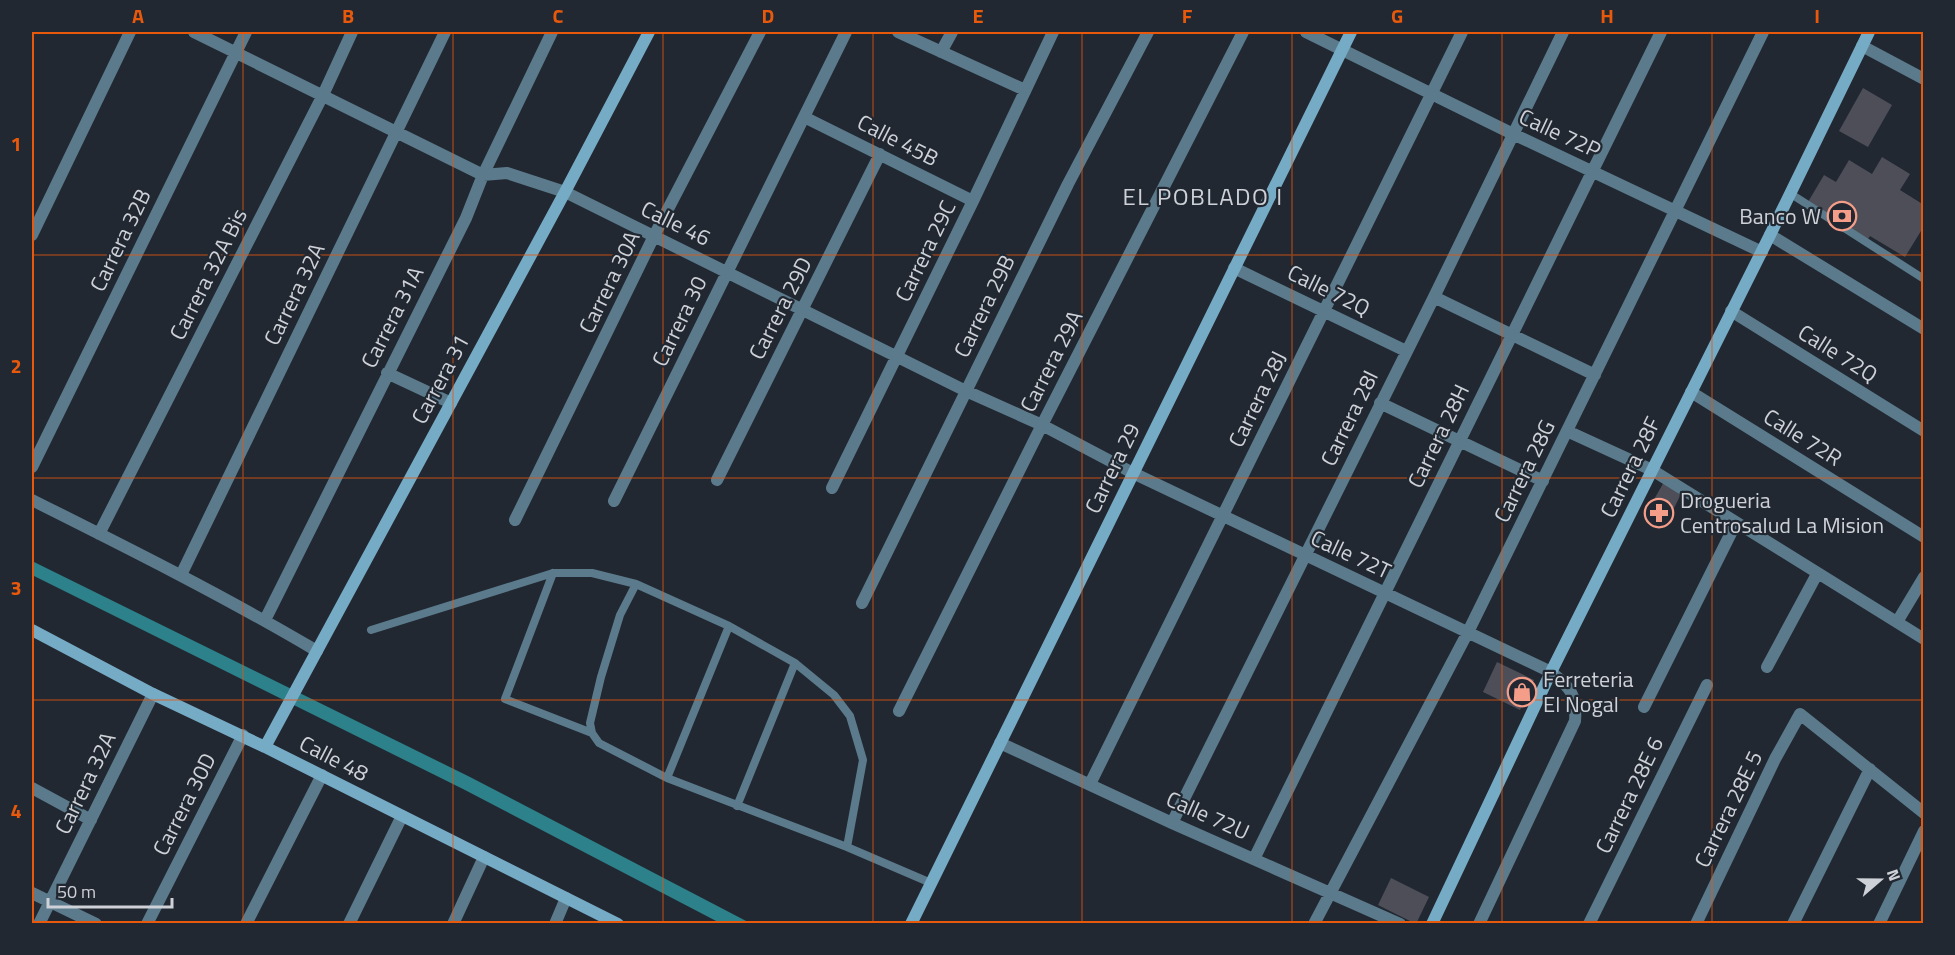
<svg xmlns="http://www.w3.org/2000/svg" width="1955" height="955" font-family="'Titillium Web',sans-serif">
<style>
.water{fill:#2c818a}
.building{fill:#4e4e59}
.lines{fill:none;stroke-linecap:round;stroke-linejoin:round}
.lane{stroke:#5b7b8c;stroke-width:8}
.street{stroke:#5b7b8c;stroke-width:12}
.secondary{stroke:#76abc6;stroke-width:12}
.grid{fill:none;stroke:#e8590c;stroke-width:1.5;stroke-opacity:0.55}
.labels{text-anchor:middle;stroke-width:4.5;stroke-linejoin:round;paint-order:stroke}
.street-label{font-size:22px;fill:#ced2d8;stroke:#222831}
.poi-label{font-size:22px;fill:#ced2d8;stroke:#222831;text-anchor:start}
.neighbourhood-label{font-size:24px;letter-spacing:1.5px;fill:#ced2d8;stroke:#222831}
.neatline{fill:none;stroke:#e8590c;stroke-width:2}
.grid-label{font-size:20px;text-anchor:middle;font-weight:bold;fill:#e8590c}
</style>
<rect width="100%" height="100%" fill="#222831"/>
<path class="water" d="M32 561 470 777 750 923H720L463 789 32 575Z"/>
<path class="building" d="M1863 88 1892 105 1868 147 1839 131Z
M1882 157 1910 174 1900 190 1924 205V226L1905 257 1870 236 1868 239 1808 202 1824 175 1836 182 1849 160 1872 174Z
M1664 482 1682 492 1665 526 1645 515Z
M1497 662 1534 680 1520 710 1483 692Z
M1391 878 1429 897 1416 924 1378 905Z"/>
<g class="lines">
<path class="lane" d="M1791 194 1924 279
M553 573 505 699 592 733
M371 630 553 573H592L636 584
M667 778 729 626
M737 806 795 663
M847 847 863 760 850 716 834 695 795 663 729 626 636 584 620 615 601 677 590 723 592 733 599 743 667 778 847 847 931 883"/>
<path class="street" d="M194 32 483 175 507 173 565 192 966 391 1042 425 1133 473 1551 672C1571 688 1577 695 1575 721L1479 924
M898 32 1025 90
M1306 32 1513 134 1762 252
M1862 46 1924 79
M941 52 952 32
M804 117 973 201
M32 235 130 32
M1770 235 1924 329
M1234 268 1406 351
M1434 297 1595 375
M1731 311 1924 431
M387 373 451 403
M1691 392 1924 537
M1380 403 1543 481
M1567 431 1652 470 1924 639
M32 467 246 32
M717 480 880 154
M832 488 973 201 1053 32
M32 500C128 548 224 596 317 651
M614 501 846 32
M515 520 654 236 760 32
M99 534 323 95 352 32
M181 575 445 32
M862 603 1068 184 1148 32
M265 620 466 218 483 175 552 32
M1897 622 1924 577
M1767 667 1817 574
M1644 707 1736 523
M899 711 1042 425 1243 32
M1000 743 1172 823 1400 924
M1090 784 1462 32
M32 788 91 820
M1172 823 1434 297 1563 32
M1254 859 1661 32
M32 893 96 924
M39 924 153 694
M147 924 243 735
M246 924 322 775
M349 924 402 816
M453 924 484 857
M555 924 566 898
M1314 924 1468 632 1763 32
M1589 924 1707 685
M1696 924 1775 759 1800 714 1924 813
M1793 924 1870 769
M1879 924 1924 831"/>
<path class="secondary" d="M32 630 153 694 265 747 618 924
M265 747 565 192 649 32
M911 924 1351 32
M1432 924 1551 672 1770 235 1869 32"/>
</g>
<path class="grid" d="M243 32V924M453 32V924M663 32V924M873 32V924M1082 32V924M1292 32V924M1502 32V924M1712 32V924M32 255H1924M32 478H1924M32 700H1924"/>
<defs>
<g id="bank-ring" transform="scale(1.5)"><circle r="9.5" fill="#222831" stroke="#f49e8a" stroke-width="1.5"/><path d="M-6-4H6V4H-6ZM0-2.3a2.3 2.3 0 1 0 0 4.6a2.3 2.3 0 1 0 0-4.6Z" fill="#f49e8a"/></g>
<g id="pharmacy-ring" transform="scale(1.5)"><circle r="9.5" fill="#222831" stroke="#f49e8a" stroke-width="1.5"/><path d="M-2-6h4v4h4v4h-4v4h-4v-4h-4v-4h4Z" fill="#f49e8a"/></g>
<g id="shop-ring" transform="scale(1.5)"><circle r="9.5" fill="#222831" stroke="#f49e8a" stroke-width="1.5"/><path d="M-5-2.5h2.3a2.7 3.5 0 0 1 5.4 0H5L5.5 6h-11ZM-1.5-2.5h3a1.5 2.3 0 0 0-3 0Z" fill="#f49e8a"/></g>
</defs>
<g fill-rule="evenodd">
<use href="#bank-ring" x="1842" y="216"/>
<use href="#pharmacy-ring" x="1659" y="513"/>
<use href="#shop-ring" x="1522" y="692"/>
</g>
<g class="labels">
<g class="street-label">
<text transform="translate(1560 133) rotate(25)" y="8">Calle 72P</text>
<text transform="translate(898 140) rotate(27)" y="8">Calle 45B</text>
<text transform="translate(676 223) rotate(26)" y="8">Calle 46</text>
<text transform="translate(120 240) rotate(-64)" y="8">Carrera 32B</text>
<text transform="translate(925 251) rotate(-64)" y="8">Carrera 29C</text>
<text transform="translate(208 274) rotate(-63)" y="8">Carrera 32A Bis</text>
<text transform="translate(609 282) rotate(-64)" y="8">Carrera 30A</text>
<text transform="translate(1329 290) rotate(26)" y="8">Calle 72Q</text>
<text transform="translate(294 294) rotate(-64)" y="8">Carrera 32A</text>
<text transform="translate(984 306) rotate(-64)" y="8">Carrera 29B</text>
<text transform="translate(780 308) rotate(-63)" y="8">Carrera 29D</text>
<text transform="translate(392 317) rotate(-63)" y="8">Carrera 31A</text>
<text transform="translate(679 321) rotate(-64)" y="8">Carrera 30</text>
<text transform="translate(1838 353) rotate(32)" y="8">Calle 72Q</text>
<text transform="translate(1051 361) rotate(-63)" y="8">Carrera 29A</text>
<text transform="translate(440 379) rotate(-62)" y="8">Carrera 31</text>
<text transform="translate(1257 399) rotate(-64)" y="8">Carrera 28J</text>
<text transform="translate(1349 418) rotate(-64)" y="8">Carrera 28I</text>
<text transform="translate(1438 436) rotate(-64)" y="8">Carrera 28H</text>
<text transform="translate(1803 437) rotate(32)" y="8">Calle 72R</text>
<text transform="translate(1630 467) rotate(-64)" y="8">Carrera 28F</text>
<text transform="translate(1112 468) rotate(-64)" y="8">Carrera 29</text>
<text transform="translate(1524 471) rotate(-64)" y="8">Carrera 28G</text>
<text transform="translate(1351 554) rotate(25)" y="8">Calle 72T</text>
<text transform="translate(334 758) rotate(27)" y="8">Calle 48</text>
<text transform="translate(85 783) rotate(-64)" y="8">Carrera 32A</text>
<text transform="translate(1629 795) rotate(-64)" y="8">Carrera 28E 6</text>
<text transform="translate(184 804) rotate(-63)" y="8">Carrera 30D</text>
<text transform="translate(1728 809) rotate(-64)" y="8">Carrera 28E 5</text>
<text transform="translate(1208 815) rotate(24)" y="8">Calle 72U</text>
</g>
<g class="poi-label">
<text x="1821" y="224" text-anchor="end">Banco W</text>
<text x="1680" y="508">Drogueria<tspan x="1680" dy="25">Centrosalud La Mision</tspan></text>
<text x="1543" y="687">Ferreteria<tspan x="1543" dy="25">El Nogal</tspan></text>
</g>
<g class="neighbourhood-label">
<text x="1203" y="205">EL POBLADO I</text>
</g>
</g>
<rect width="1955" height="955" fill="none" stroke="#222831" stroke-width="66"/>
<g transform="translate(1880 880) rotate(70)" stroke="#222831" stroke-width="4.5" paint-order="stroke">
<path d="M0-4.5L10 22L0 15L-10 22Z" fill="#ced2d8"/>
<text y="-9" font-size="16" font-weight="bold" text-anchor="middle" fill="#ced2d8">N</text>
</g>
<path d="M48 898v9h124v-9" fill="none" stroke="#ced2d8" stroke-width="3"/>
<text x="57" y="898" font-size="18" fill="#ced2d8" stroke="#222831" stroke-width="4.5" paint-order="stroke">50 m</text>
<rect x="33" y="33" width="1889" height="889" class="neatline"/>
<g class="grid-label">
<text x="138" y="23">A</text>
<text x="348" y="23">B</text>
<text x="558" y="23">C</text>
<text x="768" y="23">D</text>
<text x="978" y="23">E</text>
<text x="1187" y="23">F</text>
<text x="1397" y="23">G</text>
<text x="1607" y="23">H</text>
<text x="1817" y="23">I</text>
<text x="16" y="151">1</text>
<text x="16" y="373">2</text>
<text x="16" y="595">3</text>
<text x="16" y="818">4</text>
</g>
</svg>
